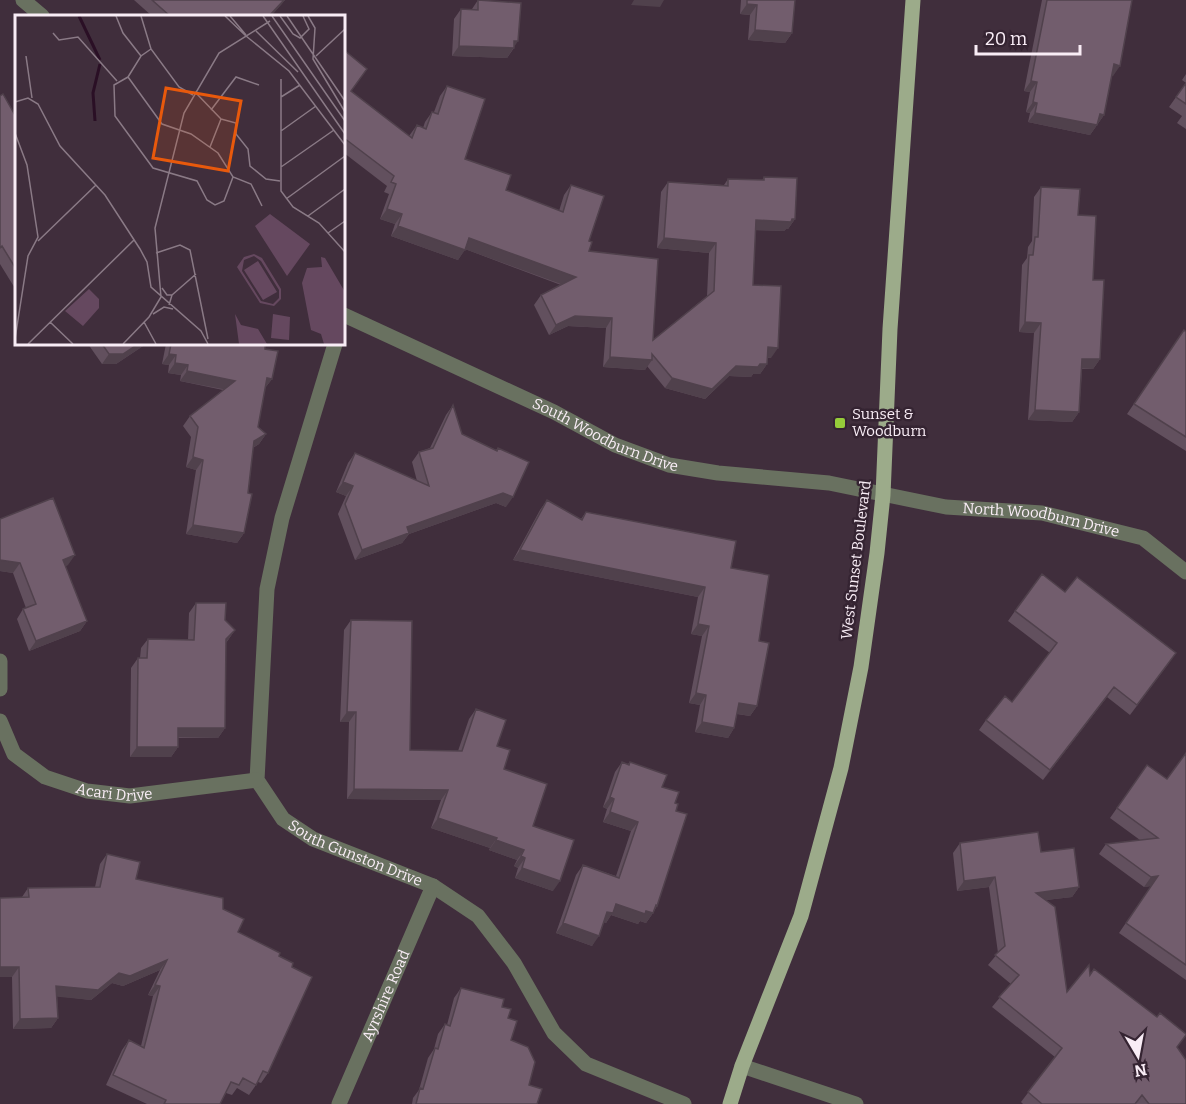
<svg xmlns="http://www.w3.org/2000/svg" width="1186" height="1104" font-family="Bitter,serif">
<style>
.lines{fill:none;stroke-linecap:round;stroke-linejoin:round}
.minor{stroke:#697160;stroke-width:15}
.major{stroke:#9cab8a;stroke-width:15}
.wall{fill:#62505e}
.shaded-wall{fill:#50414c}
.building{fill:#725d6d;stroke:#50414c;stroke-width:1.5}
.poi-dot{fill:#96cc3a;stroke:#352432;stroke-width:2}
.labels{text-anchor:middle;stroke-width:5;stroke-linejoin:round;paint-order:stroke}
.poi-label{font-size:15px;fill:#f9edf6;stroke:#352432;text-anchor:start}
.street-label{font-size:15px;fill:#f9edf6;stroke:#352432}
.inset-river{fill:none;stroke:#2a0f25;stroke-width:3}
.inset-road{fill:none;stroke:#8a7a86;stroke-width:1.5}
.view{fill:#e8590c;fill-opacity:0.15;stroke:#e8590c;stroke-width:3}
.inset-edge{fill:none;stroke:#f9edf6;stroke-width:3}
</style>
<rect width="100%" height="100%" fill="#402e3c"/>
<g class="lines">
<g class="minor">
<path d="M23 0 42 16"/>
<path id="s1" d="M344 315 554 412 615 445 669 465 718 473 829 483 946 507 1042 513 1143 538 1186 572"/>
<path id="s2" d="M335 344 282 518 267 589 257 780 283 819 313 839 433 886 478 916 514 963 554 1033 586 1064 684 1104"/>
<path d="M0 661V689"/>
<path id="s3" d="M0 721 14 754 45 777 87 791 130 796 257 780"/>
<path d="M742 1066 856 1104"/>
<path id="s4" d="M339 1104 433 886"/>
</g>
<path class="major" d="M730 1104 742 1066 801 916 841 768 861 667 877 553 883 495 890 329 913 0"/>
</g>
<path class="wall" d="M134 0H285L271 16H152Z
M478 0 514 46V48L507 58 452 56 454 19 461 9H472Z
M741 0H795L792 33 785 43 748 40 750 15 740 14Z
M1042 0H1132L1113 76 1112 75 1104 115 1090 135 1028 122 1030 113 1026 112 1030 92 1024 91Z
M344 50 351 91 409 136 417 125 423 128 425 122 432 112H434L440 96 447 86 465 159 506 190 559 211 564 195 571 185 589 241V251L653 340 707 296 709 253 657 248 661 192 668 182 724 185 728 179 762 180 764 177 795 219 788 229H786L784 231 755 230 753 285 771 358H768L767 364 760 374H753L751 377 729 376 705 399 665 388 647 366 645 370 603 367 606 328 568 326 549 335 534 305 541 295 561 285 465 249 458 260 391 236 395 224 380 219 389 194 384 192 387 186 344 153Z
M1186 74V129L1177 123 1182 116 1169 107 1186 83 1182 80Z
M0 96 16 117V290L0 264Z
M1041 187 1078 215 1093 280 1100 359 1093 369H1082L1079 412 1072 422 1028 420 1034 333 1019 332 1022 265 1027 258 1028 247 1032 241 1034 197Z
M1184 330 1186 332V451L1127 414Z
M88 344H146L116 364H102Z
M166 344H265V349L272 379 265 388 258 427 266 434 259 444 253 448 244 533 237 543 186 534 196 470 186 467 191 437 183 426 190 416 223 390 180 381 181 375 168 373 169 365 162 364Z
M453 405 462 434 496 450 498 448 506 507 496 503 409 534 402 543 355 560 338 514 346 496 336 492 348 463 355 453 417 481 412 462 419 452 430 448 446 415Z
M547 500 581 519 586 512 731 568 759 641 757 706 750 716 737 714 734 728 728 738 695 732 700 705 689 703 702 636 691 634 698 597 513 560 540 510Z
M0 519 68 565 65 566 87 621 80 631 29 651 17 619 23 609 26 608 13 573 0 571Z
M1065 592 1169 663 1130 715 1107 697 1043 780 979 730 986 720 1012 702 1050 653 1008 621 1015 611Z
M196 603 225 620 235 630 226 643 225 728 218 738H178V747L171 757H130L131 668 138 658H140L141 648 148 639 188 640 189 613Z
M351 620 410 750 458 751 469 719 476 709 497 746 504 769 533 826 553 891 515 878 518 868 514 866 517 860 489 850 490 848 431 828 441 800 347 799 349 722H340L344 630Z
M1186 753V980L1119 933 1151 886 1144 887 1099 854 1106 844 1140 840 1110 818 1147 765 1167 779Z
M622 762 628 764 630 762 662 787 675 803 676 811 657 906 653 913 646 923 640 921 638 924 611 915 606 923 604 922 592 946 556 933 576 875 583 865 616 876 631 831 603 822 607 809 603 807 615 772Z
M960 843 1041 852 1079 887 1072 897 1046 900 1067 992 1090 975 1177 1048 1186 1104H1023L1021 1102 1055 1057 992 1007 1011 984 988 965 998 953 989 887 957 891 953 853Z
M107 854 136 879 223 909 238 932 279 956 292 967 268 1073 261 1083 258 1082 249 1095 237 1088 232 1095 226 1093 220 1104H147L106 1085 122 1050 129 1040 141 1046 153 996 148 995 160 970 123 986 112 983 91 1000 57 996 58 1018 51 1028 13 1029 12 977H0V898L22 897 28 888 95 887 100 864Z
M461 988 502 1007 508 1018 511 1040 529 1085 537 1104H412L413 1098 419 1090 428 1058 434 1049 438 1034 445 1024 447 1025 454 998Z"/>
<path class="shaded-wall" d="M284 0H285L281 5 271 16H269Z
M634 0H664L660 7 631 5Z
M747 4 757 5 750 15 740 14Z
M755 30 792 33 785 43 748 40Z
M518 41 507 58 452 56 459 46Z
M1114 64 1120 66 1113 76 1107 74Z
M1031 81 1037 82 1030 92 1024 91Z
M1033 102 1037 103 1030 113 1026 112Z
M1035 113 1100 114 1104 115 1090 135 1028 122Z
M387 209 402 214 395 224 380 219Z
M795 219 788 229H786L784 231 749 230 756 220Z
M398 226 465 250 458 260 391 236Z
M469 238 576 277 569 287 462 248Z
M664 238 716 243 709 253 657 248Z
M575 316 612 318 606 328 568 326 549 335 556 325Z
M1025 322 1041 323 1034 333 1019 332Z
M138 344H146L116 364H102L109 354Z
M768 347 778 348 771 358 761 357Z
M169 354 176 355 169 365 162 364Z
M610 357 652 360 645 370 603 367Z
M1082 359H1100L1093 369 1075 368Z
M175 363 188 365 181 375 168 373Z
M760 364H767L760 374H753Z
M736 366 758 367 751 377 729 376 705 399 665 388 672 378Z
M187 371 235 381 228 390 180 381Z
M267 378 272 379 265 388Z
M1035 410 1079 412 1072 422 1028 420Z
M266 434 259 444 247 451 254 441Z
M193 457 203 460 196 470 186 467Z
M343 482 353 486 346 496 336 492Z
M503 493 513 497 506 507 496 503 409 534 402 543 355 560 362 550 407 527Z
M193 525 244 533 237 543 186 534Z
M520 550 705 587 698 597 513 560Z
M75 555 68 565 56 570 63 560Z
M0 560 20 563 13 573 0 571Z
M87 621 80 631 29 651 36 641Z
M698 624 709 626 702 636 691 634Z
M235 630 228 640 219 649 226 639Z
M1114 687 1107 697 1043 780 1050 770Z
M696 693 706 695 700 705 689 703Z
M739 703 757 706 750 716 732 713Z
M347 712H356L349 722H340Z
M702 722 734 728 728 738 695 732Z
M178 728H225L218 738 171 737Z
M137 747H178L171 757H130Z
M354 789 448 790 441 800 347 799Z
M610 797 614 799 607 809 603 807Z
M610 812 638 822 631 831 603 822Z
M438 818 497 838 490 848 431 828Z
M496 840 524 850 517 860 489 850Z
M521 856 525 858 518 868 514 866Z
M522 868 560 881 553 891 515 878Z
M1158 876 1151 886 1144 887 1151 877Z
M995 877 989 887 957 891 964 881Z
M1079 887 1072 897 1029 902 1036 893Z
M616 904 646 911 653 913 646 923 640 921 638 924 611 915 606 923 600 921 607 912Z
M563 923 599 936 592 946 556 933Z
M167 960 160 970 123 986 112 983 91 1000 50 996 56 986 119 973Z
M0 967H19L12 977H0Z
M155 985 160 986 153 996 148 995Z
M58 1018 51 1028 13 1029 20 1019Z"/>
<path class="building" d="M152 0H284L269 16H270H170Z
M478 0 521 3 518 41H514V48L459 46 461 9 478 10Z
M747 0H795L792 33 755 30 757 5 747 4Z
M1047 0H1132L1120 66 1114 64 1104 115 1100 114 1097 125 1035 113 1037 103 1033 102 1037 82 1031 81Z
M344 50 367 69 351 91 412 138 417 125 426 129 432 112 438 114 447 86 485 99 465 159 511 175 506 190 563 212 571 185 604 196 589 241 592 242 589 251 658 259 653 340 714 291 716 243 664 238 668 182 728 186V179L764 180V177L797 178 795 219H792L791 222 756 220 753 285 781 286 778 348 768 347 767 364H760L758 367 736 366 712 389 672 378 652 354V360L610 357 612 318 575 316 556 325 541 295 576 277 469 238 465 250 398 226 402 214 387 209 396 184 391 182 394 176 344 138Z
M1186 83V104L1176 97Z
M3 94 16 117V269L2 246 0 248V96Z
M1041 187 1080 189 1078 215 1096 216 1093 280H1104L1100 359H1082L1079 412 1035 410 1041 323 1025 322 1029 255H1033L1035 237H1038Z
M1184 330 1186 332V437L1134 404Z
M102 344H138L123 354H109Z
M171 344H265V349L278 351 272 379 267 378 258 427 266 434 254 441 248 493 252 494 244 533 193 525 203 460 193 457 198 427 190 416 235 381 187 371 188 365 175 363 176 355 169 354Z
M453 405 462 434 497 451 498 448 529 462 513 497 503 493 407 527 409 533 362 550 345 504 353 486 343 482 355 453 429 486 419 452 433 448Z
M53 498 75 555 63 560 87 621 36 641 23 609 36 604 20 563 0 560V519Z
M547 500 582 520 586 512 736 541 731 568 769 575 759 641 769 643 757 706 739 703 734 728 702 722 706 695 696 693 709 626 698 624 705 587 520 550Z
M1042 574 1065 592 1077 577 1176 653 1137 705 1114 687 1050 770 986 720 1005 696 1012 702 1057 643 1015 611Z
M196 603H226L225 620 235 630 226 639 225 728H178V747H137L138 658H147L148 639 194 640Z
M351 620 412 621 410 750 462 751 476 709 506 720 497 746 510 750 504 769 547 784 533 826 574 840 560 881 522 868 525 858 521 856 524 850 496 840 497 838 438 818 448 790 354 789 356 712H347Z
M1186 753V965L1126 923 1158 876 1151 877 1106 844 1158 838 1117 808 1147 765 1167 779Z
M622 762 629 765 630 762 667 775 662 787 679 792 675 803 678 804 676 811 687 814 657 906 656 905 653 913 646 911 645 914 616 904 613 913 607 912 599 936 563 923 583 865 619 878 638 822 610 812 614 799 610 797Z
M1038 832 1041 852 1074 848 1079 887 1036 893 1055 907 1067 992 1089 965 1090 975 1094 969 1157 1017 1160 1013 1186 1034V1035L1177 1047 1186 1060V1104H1149L1142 1095 1135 1104H1042L1028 1092 1062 1048 999 997 1019 975 995 955 1005 946 995 877 964 881 960 843Z
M107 854 140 862 136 879 223 898V909L244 919 238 932 280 953 279 956 293 963 292 967 312 977 268 1073 263 1071 256 1085 243 1078 239 1085 231 1082 220 1104H164L166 1100 113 1075 129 1040 144 1048 160 986 155 985 167 960 130 976 119 973 98 990 56 986 58 1018 20 1019 19 967H0V898L29 897 28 888 100 887Z
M461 988 504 999 502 1007 511 1009 508 1018 517 1021 511 1040 528 1047 535 1062 529 1085 542 1089 537 1104H416L420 1088 423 1089 435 1048 438 1049 445 1024 450 1026Z"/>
<rect class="poi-dot" x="834" y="417" width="12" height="12" rx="3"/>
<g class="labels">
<g class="poi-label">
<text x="852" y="419">Sunset &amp;<tspan x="852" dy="17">Woodburn</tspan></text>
</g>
<g class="street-label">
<text dy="5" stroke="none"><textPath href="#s1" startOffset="288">South Woodburn Drive</textPath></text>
<text dy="5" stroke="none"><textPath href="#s1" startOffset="735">North Woodburn Drive</textPath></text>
<text transform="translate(856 560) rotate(-83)" y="5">West Sunset Boulevard</text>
<text dy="5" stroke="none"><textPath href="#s3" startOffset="146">Acari Drive</textPath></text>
<text dy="5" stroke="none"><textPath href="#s2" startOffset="573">South Gunston Drive</textPath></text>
<text dy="5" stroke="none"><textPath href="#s4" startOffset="118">Ayrshire Road</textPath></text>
</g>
</g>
<g transform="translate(15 15)">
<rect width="330" height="330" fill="#402e3c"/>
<path d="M255 199 295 229 272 261 240 211ZM239 239 247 243 266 274V284L259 291 245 288 222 252 229 242ZM239 241 246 246 264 275V283L258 289 246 286 227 256 229 245ZM306 242 310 243 330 277V329H309L306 319 296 315 287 268 292 253 307 252ZM243 246 262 277 248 285 229 255ZM74 274 84 284V293L68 311 50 296ZM220 299 226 310 243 314 252 329H224ZM258 299 275 302 274 325 256 323Z" fill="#65485f" fill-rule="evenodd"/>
<path class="inset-river" d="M64 1 85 45M80 106 78 78 85 49"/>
<path class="inset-road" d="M101 1 108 18 126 41M126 1 136 34 164 72 178 80M210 1 231 21M215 1 231 20M248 1 330 119M257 1 330 106M265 1 278 19 285 23 294 14 288 1M272 1 330 86M293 1 300 13 298 44 330 97M241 16 283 57M38 18 44 25 63 22 102 66M231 21 274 56 330 130M11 41 17 83M301 41 330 14M113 62 99 70 100 101 138 153 182 166 192 185 200 190 209 186 218 162M113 62 147 109 176 119 203 138 218 162 236 169 247 191M113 62 126 41 136 34M266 64V176L278 192 304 208 330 237M180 77 206 104M266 82 285 70M0 87 13 83 23 89 45 131 90 180 125 234 132 247 136 272 186 316 193 329M196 95 221 62 244 70M206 104 221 108V119L233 134 235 151 251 164 265 166M266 116 301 91M0 118 12 150 23 222 13 241 0 324M195 132 206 104M266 152 319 115M271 184 330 141M293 201 330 174M313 218 330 206M23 226 81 170M141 238 165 230 175 235 193 324M147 273 152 280H157L154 290M157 280 181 259M138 299 149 292 158 294M35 307 58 329M129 307 141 329M13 329 119 225M108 329 134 302 146 282 140 213 169 98 204 38 255 6"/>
<path class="view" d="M151 73 226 86 213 156 138 143Z"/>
<rect width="330" height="330" class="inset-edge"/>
</g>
<g transform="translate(1138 1056) rotate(170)" stroke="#352432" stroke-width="4.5" paint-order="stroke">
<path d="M0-4.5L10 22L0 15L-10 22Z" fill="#f9edf6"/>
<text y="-9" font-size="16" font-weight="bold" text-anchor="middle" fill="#f9edf6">N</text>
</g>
<path d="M976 45v9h104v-9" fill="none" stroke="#f9edf6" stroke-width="3"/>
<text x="985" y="45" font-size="18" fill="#f9edf6" stroke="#352432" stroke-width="4.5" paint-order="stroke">20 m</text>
</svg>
